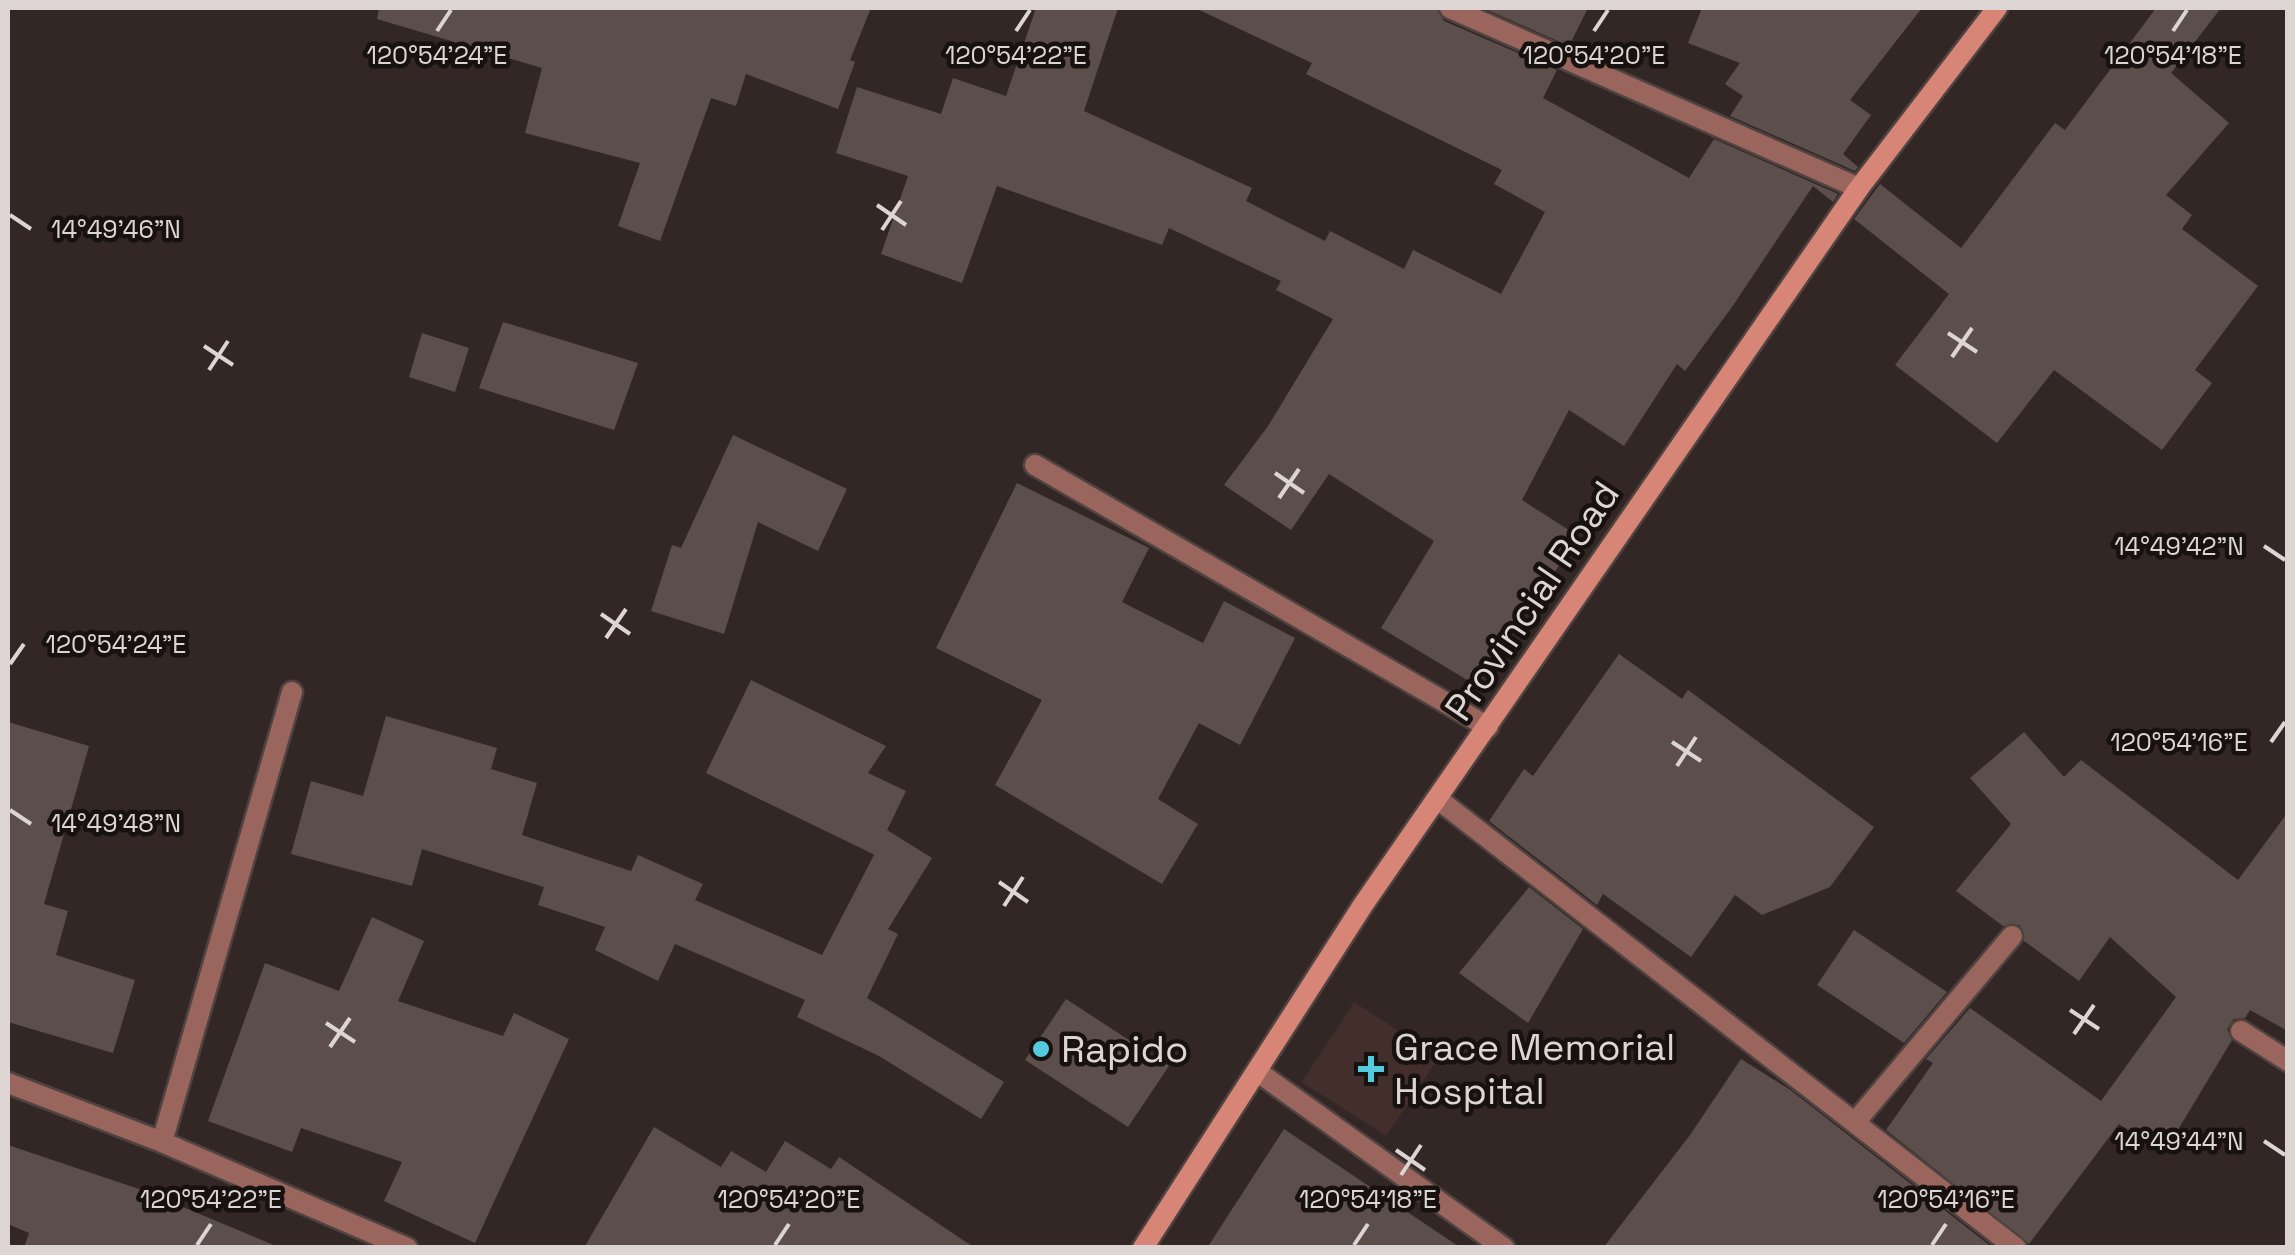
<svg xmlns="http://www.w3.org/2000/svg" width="2295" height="1255" font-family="'Space Grotesk',sans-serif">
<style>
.built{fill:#422f2b}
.building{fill:#5c4e4b}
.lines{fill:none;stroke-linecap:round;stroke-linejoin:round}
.lane-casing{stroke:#4e4341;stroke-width:25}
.street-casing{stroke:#4e4341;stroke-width:25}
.secondary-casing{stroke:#4e4341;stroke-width:25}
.lane{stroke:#99655c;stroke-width:20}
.street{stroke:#99655c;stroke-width:20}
.secondary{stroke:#d78576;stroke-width:20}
.ticks{fill:none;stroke:#ddd5d3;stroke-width:4}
.poi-dot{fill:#54cade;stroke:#171210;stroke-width:4}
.labels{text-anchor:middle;stroke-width:9;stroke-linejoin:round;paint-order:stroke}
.street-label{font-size:38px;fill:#ddd5d3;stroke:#171210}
.poi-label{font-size:38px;fill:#ddd5d3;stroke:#171210;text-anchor:start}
.ticks-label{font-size:25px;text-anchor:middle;fill:#ddd5d3;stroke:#171210;stroke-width:9;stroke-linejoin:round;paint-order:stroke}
</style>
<rect width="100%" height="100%" fill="#332725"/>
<path class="built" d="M1354 1002 1439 1057 1386 1136 1302 1082Z"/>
<path class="building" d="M379 8H871L850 60 855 62 838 109 746 74 736 106 711 98 660 241 618 226 640 163 525 133 542 68 377 19Z
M1036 8H1118L1084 111 1252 188 1246 201 1325 241 1330 231 1404 269 1413 250 1501 294 1545 212 1494 184 1502 170 1306 74 1312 63 1195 8H1436L1444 21 1557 70 1543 98 1689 178 1714 139 1838 194 1833 202 1813 186 1732 307 1685 371 1677 364 1624 446 1569 410 1522 500 1578 536 1533 606 1529 603 1477 686 1381 628 1434 541 1329 474 1291 530 1224 485 1268 426 1333 319 1276 290 1281 281 1169 228 1162 245 997 186 962 283 881 254 908 176 836 153 857 87 941 114 953 78 1006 96Z
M1483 8H1588L1569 46Z
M1702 8H1922L1850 100 1871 115 1843 154 1858 167 1855 171 1730 116 1743 96 1725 84 1740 63 1688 43Z
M2156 8H2221L2171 73 2229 123 2166 195 2192 215 2182 229 2258 286 2195 370 2212 383 2162 450 2054 370 1997 443 1895 365 1949 294 1854 219 1880 184 1961 248 2055 123 2065 130Z
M503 322 638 363 614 430 479 388Z
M422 333 469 348 455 392 409 377Z
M733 435 847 489 818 551 758 522 724 634 651 611 672 545 681 548Z
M1017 483 1149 548 1122 602 1203 643 1224 601 1295 638 1240 745 1199 723 1158 799 1198 824 1162 884 995 785 1042 700 936 648Z
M1619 654 1682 699 1688 690 1874 827 1830 887 1762 915 1735 895 1691 957 1603 894 1597 905 1489 821 1524 769 1533 776Z
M751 680 886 746 868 773 906 791 875 855 706 773Z
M386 716 497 748 491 769 537 783 522 835 631 871 638 855 703 884 695 900 822 955 887 830 932 858 888 929 898 934 867 998 1004 1082 981 1119 879 1056 797 1017 805 1000 675 944 658 981 595 950 605 927 538 905 544 887 422 849 412 886 291 854 311 781 363 796Z
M8 722 89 746 44 904 68 911 56 955 135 980 113 1053 8 1022Z
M2024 732 2064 777 2081 760 2238 880 2288 812V1031L2250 1010 2245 1018 2234 1019 2227 1029 2232 1040 2164 1153 2119 1124 2029 1244 1886 1130 1933 1063 1926 1059 1970 1008 2101 1101 2176 997 2110 937 2079 981 2024 941 2020 925 2003 926 1956 891 2011 824 1970 778Z
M1529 887 1583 929 1528 1023 1459 973Z
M372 917 424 941 398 1001 503 1036 514 1013 569 1039 475 1243 384 1201 402 1162 301 1128 292 1152 208 1121 265 963 339 991Z
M1854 930 1947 992 1904 1043 1817 985Z
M1066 999 1169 1066 1128 1127 1025 1060Z
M1741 1059 1789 1089 1993 1248H1603L1690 1135Z
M654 1127 721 1167 731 1151 766 1172 785 1141 831 1169 839 1157 975 1248H584Z
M1284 1129 1461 1248H1207Z
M8 1145 142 1190 281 1248H24L29 1233 8 1224Z"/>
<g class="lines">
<g class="lane-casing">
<path id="lane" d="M1857 1120 2012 936"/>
</g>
<g class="street-casing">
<path id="street" d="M1450 8 1859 188
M1035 465 1488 727
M1439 800 2016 1248
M2241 1031 2288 1061
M1258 1072 1504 1248
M8 1083 162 1142 407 1248
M162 1142 292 692"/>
</g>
<g class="secondary-casing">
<path id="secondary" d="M1143 1248 1363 905 1859 188 1997 8"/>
</g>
<use href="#lane" class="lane"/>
<use href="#street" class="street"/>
<use href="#secondary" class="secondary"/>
</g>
<path class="ticks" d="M437 31 451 10M1016 31 1030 10M1594 31 1608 10M2173 31 2187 10M877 205 906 225M10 215 31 229M882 230 901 201M1948 333 1977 352M204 346 233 365M1952 357 1972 328M209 370 228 341M1275 473 1304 493M1279 498 1299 469M2264 546 2285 560M601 614 630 634M606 638 626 609M10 664 24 644M1672 742 1701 761M2271 742 2285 722M1677 766 1696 737M10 810 31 824M999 882 1028 902M1004 906 1023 877M2070 1010 2099 1029M326 1023 355 1042M2074 1034 2094 1005M330 1047 350 1018M2264 1141 2285 1155M1396 1150 1425 1170M1401 1175 1421 1145M197 1245 211 1224M775 1245 789 1224M1354 1245 1368 1224M1932 1245 1946 1224"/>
<g class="poi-dot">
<circle cx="1041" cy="1049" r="10"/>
<path d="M1366 1054h10v10h10v10h-10v10h-10v-10h-10v-10h10z"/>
</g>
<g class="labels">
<g class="street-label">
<text transform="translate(1532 601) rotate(-56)" y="13">Provincial Road</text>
</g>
<g class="poi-label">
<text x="1394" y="1060">Grace Memorial<tspan x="1394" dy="44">Hospital</tspan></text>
<text x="1061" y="1062">Rapido</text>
</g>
</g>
<g class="ticks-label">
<text x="437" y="64">120°54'24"E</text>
<text x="1016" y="64">120°54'22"E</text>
<text x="1594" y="64">120°54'20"E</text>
<text x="2173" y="64">120°54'18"E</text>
<text x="116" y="238">14°49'46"N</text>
<text x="2179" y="555">14°49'42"N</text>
<text x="116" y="653">120°54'24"E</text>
<text x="2179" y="751">120°54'16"E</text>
<text x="116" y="832">14°49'48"N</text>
<text x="2179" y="1150">14°49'44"N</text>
<text x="211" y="1208">120°54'22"E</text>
<text x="789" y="1208">120°54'20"E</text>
<text x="1368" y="1208">120°54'18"E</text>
<text x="1946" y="1208">120°54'16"E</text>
</g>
<rect width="2295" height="1255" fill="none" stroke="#ddd5d3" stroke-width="20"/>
</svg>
